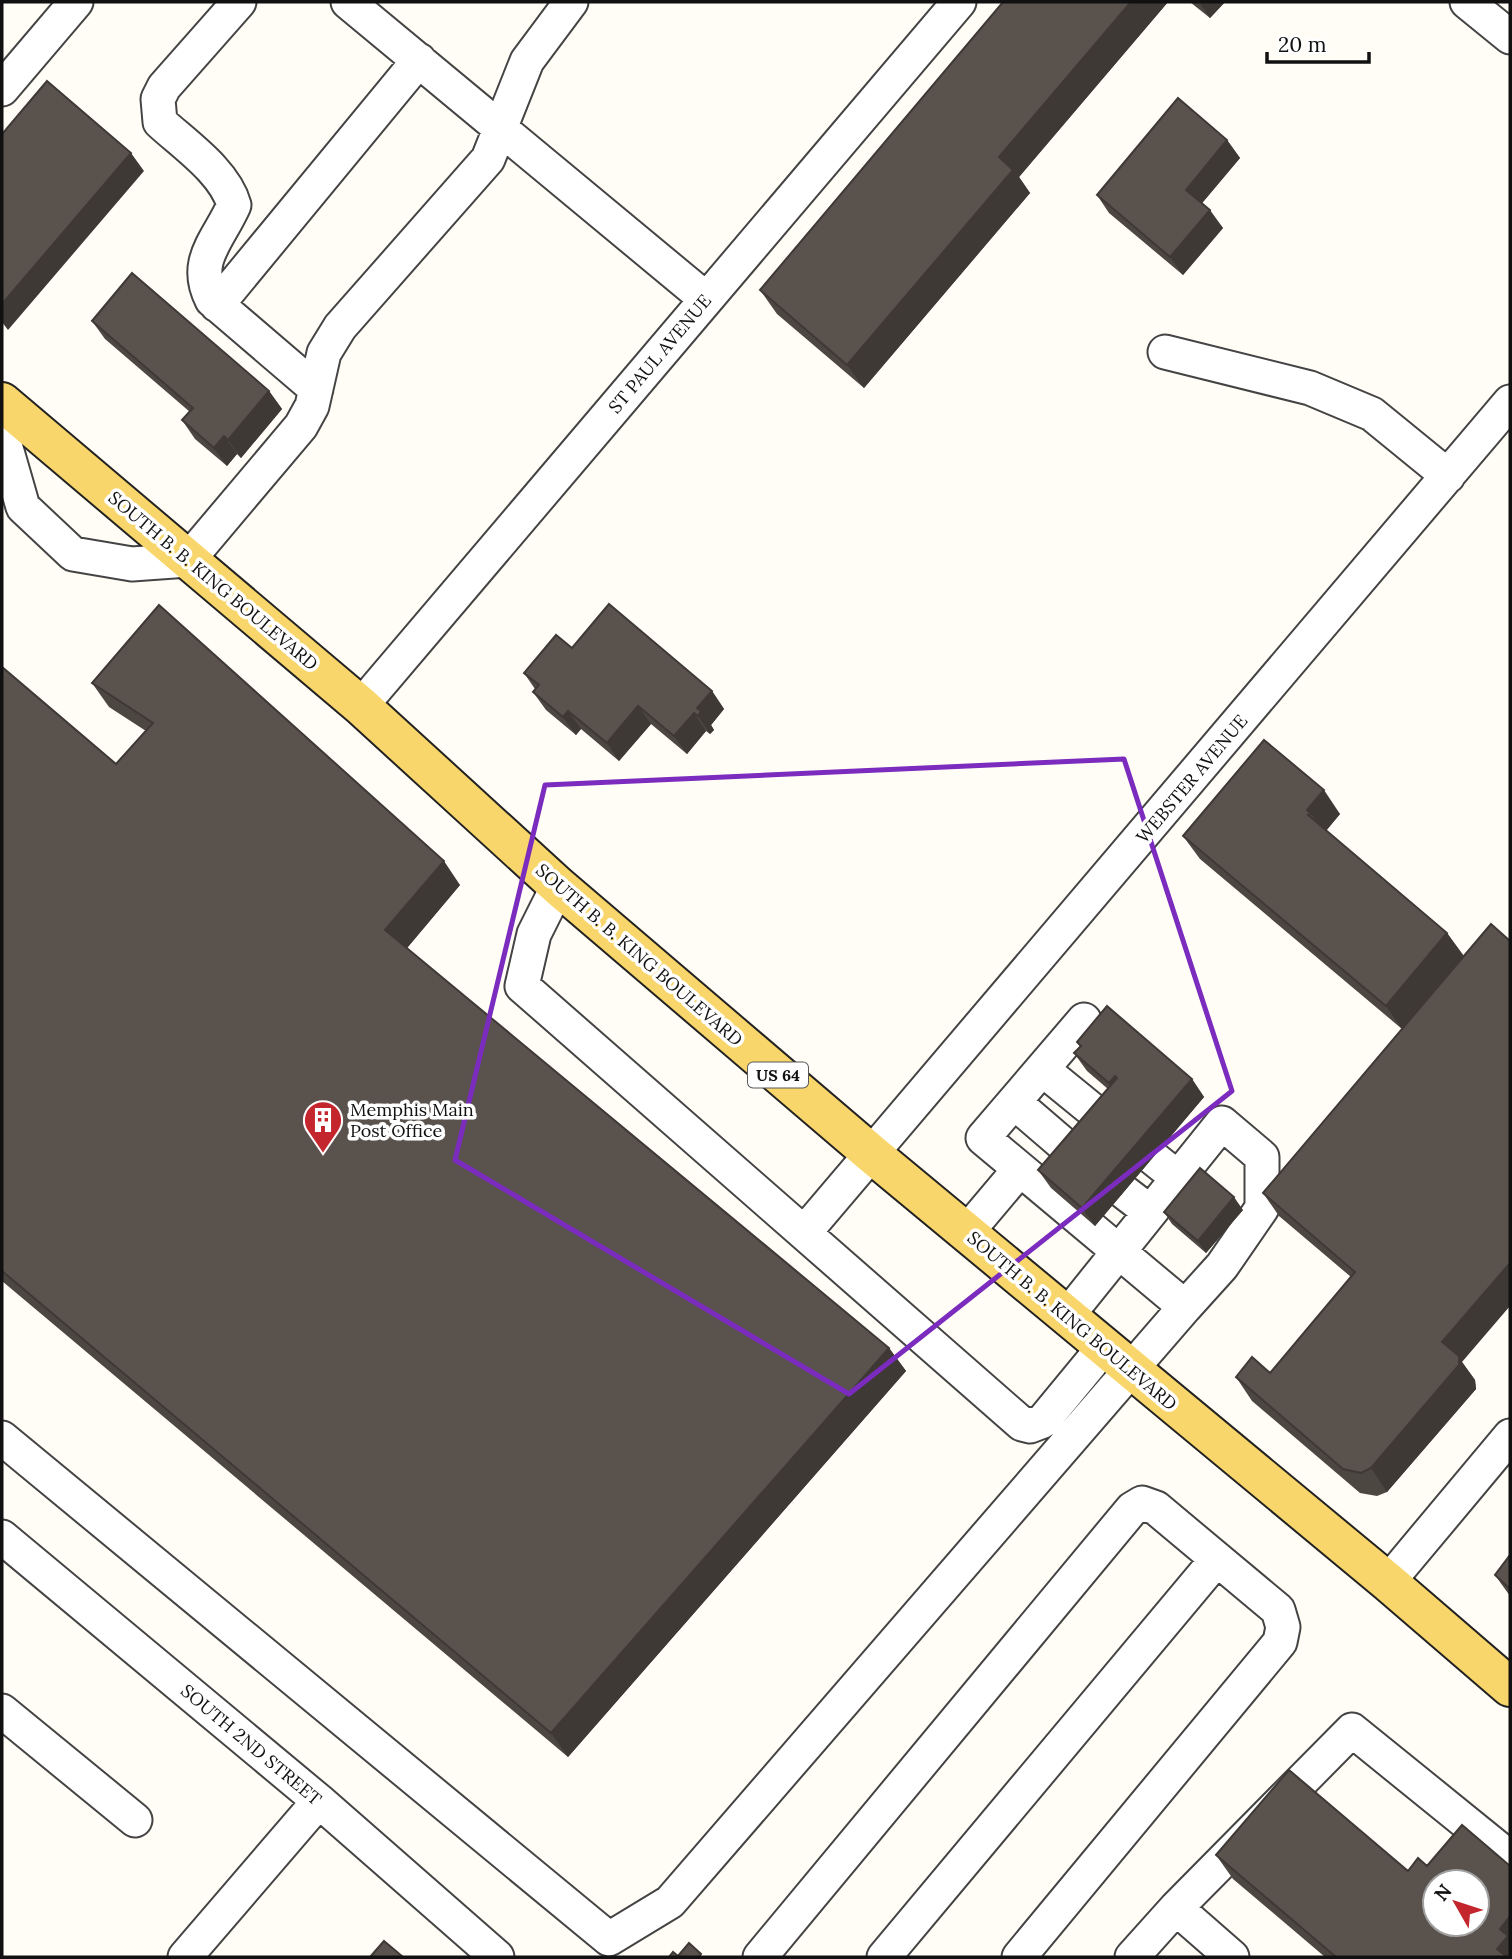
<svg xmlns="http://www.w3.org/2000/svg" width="1512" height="1959" font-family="Lora,serif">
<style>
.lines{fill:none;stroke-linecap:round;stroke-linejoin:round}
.minor-casing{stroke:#444;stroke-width:37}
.major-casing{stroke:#222;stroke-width:42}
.minor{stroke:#fff;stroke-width:33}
.major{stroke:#f9d66b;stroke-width:38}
.wall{fill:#4d4742}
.shaded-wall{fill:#3f3936}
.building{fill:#5a524d;stroke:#3f3936;stroke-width:2;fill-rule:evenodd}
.marked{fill:none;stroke:#7b2cbf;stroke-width:5;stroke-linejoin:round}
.labels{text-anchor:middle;stroke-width:7;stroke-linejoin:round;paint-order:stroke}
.shield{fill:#fff;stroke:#585858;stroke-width:2}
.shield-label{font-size:16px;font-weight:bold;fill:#111}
.street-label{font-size:18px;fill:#111;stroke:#fff}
.poi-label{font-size:18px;fill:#111;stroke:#fff;text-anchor:start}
</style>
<rect width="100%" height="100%" fill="#fffdf5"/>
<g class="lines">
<g class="minor-casing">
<path id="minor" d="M239 2 164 87 158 99 160 122C185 145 225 172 234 205 218 241 192 261 212 300L316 389
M348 2 706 299
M1467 2 1510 37
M2 89 76 2
M217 305 419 60
M1165 352 1310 388 1372 414 1448 476
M2 434 23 507 73 554 132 564 188 560 301 426 312 406 324 353 340 327 488 159 527 61 571 2
M361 706 959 2
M558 886 534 934 522 986 1022 1424 1030 1426 1043 1421 1104 1347
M1042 1069 1107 1122
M1014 1102 1078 1157
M1153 1158 1178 1178
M1124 1192 1150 1212
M804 1233 1510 402
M966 1233 1020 1169
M1067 1316 1222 1123 1262 1157V1208L1222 1266 1185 1307 983 1138 1084 1020
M2 1438 609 1939 670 1902 1185 1307
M2 1537 319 1801 497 1957
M1388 1582 1510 1436
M2 1711 135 1820
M1176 1908 1352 1730 1510 1858
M185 1957 319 1801
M760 1957 1132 1509 1142 1503 1156 1508 1278 1610 1283 1627 1280 1642 1019 1957
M884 1957 1217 1559
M1132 1957 1176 1908 1232 1957"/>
</g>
<g class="major-casing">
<path id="major" d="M2 402 361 706 558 886 873 1155 1388 1582 1510 1687"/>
</g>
<use href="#minor" class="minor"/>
<use href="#major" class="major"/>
</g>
<path class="wall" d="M1003 2H1168L1019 177 1030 193 864 388 777 314 760 290Z
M1190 2H1225L1210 18Z
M1227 140 1240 158 1202 203 1223 228 1183 275 1109 213 1097 195Z
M92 321 269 391 282 409 241 458 237 454 227 466 195 439 182 420 190 412 105 339Z
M572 648 712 691 724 709 711 725 714 730 710 734 706 731 687 754 651 724 619 761 581 729 576 735 546 710 533 692 535 689 524 673Z
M2 667 116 764 146 731 109 707 92 683 460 885 407 948 889 1348 906 1371 568 1757 2 1281Z
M1264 740 1340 814 1326 831 1447 933 1464 956 1462 1362 1475 1380 1476 1389 1387 1492 1377 1496 1360 1493 1252 1401 1236 1377 1270 1373 1351 1277 1279 1216 1263 1193 1402 1029 1200 859 1183 836Z
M1077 1042 1192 1079 1204 1097 1095 1226 1051 1188 1038 1170 1108 1089 1087 1071 1074 1053 1080 1046Z
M1243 1210 1206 1253 1172 1224 1164 1212Z
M1510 1555V1596L1495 1575Z
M1216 1855 1408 1871 1427 1866 1510 1957H1325L1233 1879Z"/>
<path class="shaded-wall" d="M1131 2H1168L1019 177 1030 193 864 388 847 365 999 157Z
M1199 2H1225L1210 18Z
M1227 140 1240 158 1198 208 1186 190Z
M131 153 144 171 8 330 2 322V304Z
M1210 210 1223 228 1183 275 1170 257Z
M269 391 282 409 241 458 228 440Z
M224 436 237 454 227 466 214 448Z
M712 691 724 709 711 725 714 730 710 734 698 716 697 708Z
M638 706 651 724 619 761 607 743Z
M568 711 581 729 576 735 563 717Z
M694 713 706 731 687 754 674 736Z
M1324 790 1340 814 1324 833 1311 814 1307 810Z
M444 861 460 885 402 954 385 930Z
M1447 933 1464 957 1402 1029 1386 1006Z
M1115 1076 1127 1094 1122 1101 1109 1083Z
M1192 1079 1204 1097 1095 1226 1082 1208Z
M1234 1197 1243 1210 1206 1253 1198 1241Z
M1510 1263V1306L1462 1362 1475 1380 1476 1389 1387 1492 1371 1468 1442 1342Z
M889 1348 906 1371 568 1757 551 1733Z
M1510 1916V1957H1503L1497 1949 1500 1929Z"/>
<path class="building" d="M1003 2H1131L999 157 1013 170 847 365 760 290Z
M47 81 131 153 2 304V134Z
M1178 98 1227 140 1186 190 1210 210 1170 257 1097 195Z
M132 273 269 391 228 440 224 436 214 448 182 420 193 408 92 321Z
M609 604 712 691 697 708 701 711 698 716 694 713 674 736 638 706 607 743 568 711 563 717 533 692 539 685 524 673 556 635 572 648Z
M159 605 444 861 385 930 889 1348 551 1733 2 1271V667L116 764 153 723 92 683Z
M1264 740 1324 790 1307 810 1311 814 1308 815 1447 933 1386 1006 1183 836Z
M1491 924 1510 941V1263L1442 1342 1459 1356V1365L1371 1468 1361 1473 1343 1469 1236 1377 1252 1357 1270 1373 1355 1272 1263 1193Z
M1107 1006 1192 1079 1082 1208 1038 1170 1117 1078 1115 1076 1109 1083 1074 1053 1081 1046 1077 1042Z
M1200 1168 1234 1197 1198 1241 1164 1212Z
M1510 1555V1589L1495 1575Z
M1289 1770 1408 1871 1418 1858 1427 1866 1462 1825 1510 1866V1916L1500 1929 1508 1936 1497 1949 1507 1957H1336L1216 1855ZM1435 1882H1477V1924H1435Z
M384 1941 403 1957H370Z
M689 1943 701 1954 699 1957H669L673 1952 678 1956Z"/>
<path class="marked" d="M1124 759 1232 1091 849 1394 455 1160 545 785Z"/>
<defs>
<g id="building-pin" transform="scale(2.0125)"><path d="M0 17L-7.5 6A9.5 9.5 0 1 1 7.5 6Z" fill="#c4262e" stroke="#fff"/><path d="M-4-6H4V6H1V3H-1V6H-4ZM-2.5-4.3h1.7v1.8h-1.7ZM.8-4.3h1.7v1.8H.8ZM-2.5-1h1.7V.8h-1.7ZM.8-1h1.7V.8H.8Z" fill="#fff"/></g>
</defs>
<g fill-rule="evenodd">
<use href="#building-pin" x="323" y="1120"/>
</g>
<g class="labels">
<rect class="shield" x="748" y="1062.5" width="60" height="25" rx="5"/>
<g class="shield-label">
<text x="778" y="1081">US 64</text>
</g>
<g class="street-label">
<text transform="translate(660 354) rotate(-50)" y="6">ST PAUL AVENUE</text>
<text transform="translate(213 581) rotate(40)" y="6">SOUTH B. B. KING BOULEVARD</text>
<text transform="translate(1192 779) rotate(-50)" y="6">WEBSTER AVENUE</text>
<text transform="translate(639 955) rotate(41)" y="6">SOUTH B. B. KING BOULEVARD</text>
<text transform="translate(1072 1321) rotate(40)" y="6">SOUTH B. B. KING BOULEVARD</text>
<text transform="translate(251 1745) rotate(40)" y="6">SOUTH 2ND STREET</text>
</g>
<g class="poi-label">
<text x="350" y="1116">Memphis Main<tspan x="350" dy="21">Post Office</tspan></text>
</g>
</g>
<rect width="1512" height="1959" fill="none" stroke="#111111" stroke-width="7"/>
<g transform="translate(1456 1903) rotate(309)"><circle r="33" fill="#ffffff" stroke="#a0a0a0" stroke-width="2"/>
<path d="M0-5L12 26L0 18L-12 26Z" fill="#c4262e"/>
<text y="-10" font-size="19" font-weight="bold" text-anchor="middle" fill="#111111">N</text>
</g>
<path d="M1267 52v10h102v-10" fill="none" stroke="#111111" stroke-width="3.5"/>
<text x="1278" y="52" font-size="21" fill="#111111" stroke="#ffffff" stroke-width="5" paint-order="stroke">20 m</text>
</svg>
